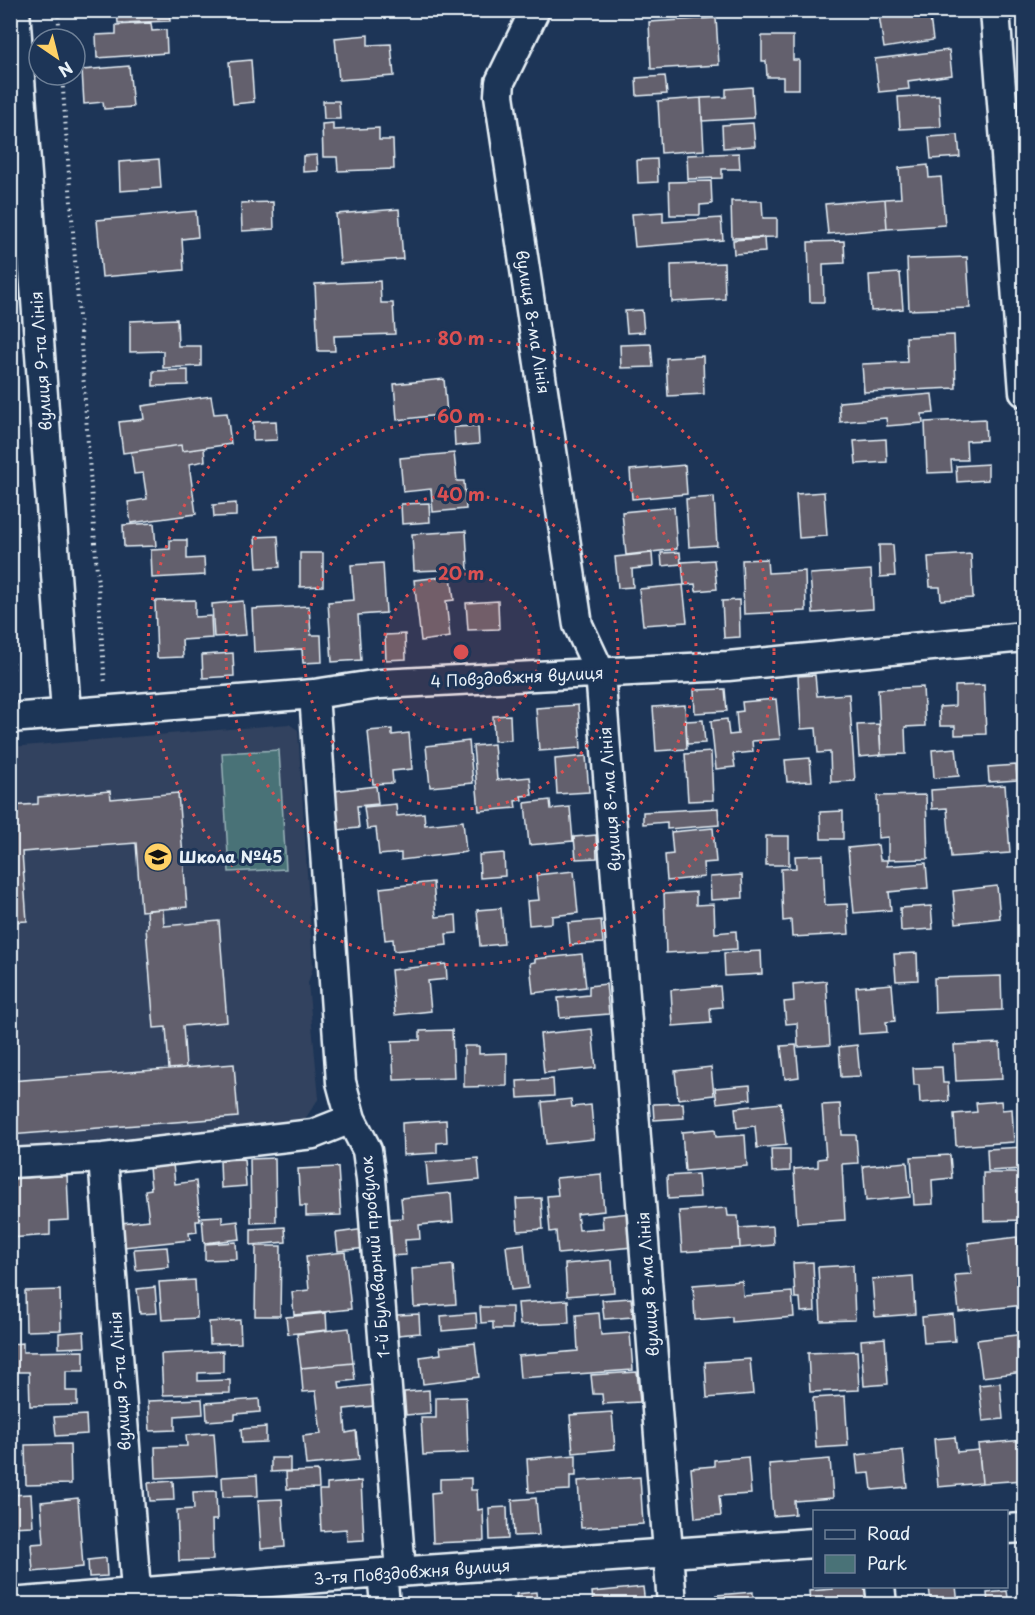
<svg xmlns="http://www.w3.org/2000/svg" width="1035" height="1615" font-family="'Playpen Sans',sans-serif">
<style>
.built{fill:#32425e}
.green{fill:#497277;stroke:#98b2b8;stroke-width:1.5}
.building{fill:#63616d;stroke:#e8f1f8;stroke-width:1.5}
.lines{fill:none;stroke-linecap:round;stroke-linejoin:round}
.minor-casing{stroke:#e8f1f8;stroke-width:33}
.path{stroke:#e8f1f8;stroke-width:4;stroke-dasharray:1.5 4.5;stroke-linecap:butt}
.minor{stroke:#1d3557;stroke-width:28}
.ring{fill:none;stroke:#da5052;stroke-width:3;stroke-dasharray:3 6}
.labels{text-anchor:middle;stroke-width:6;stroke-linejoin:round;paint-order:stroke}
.street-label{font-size:16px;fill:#e8f1f8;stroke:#1d3557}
.poi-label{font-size:16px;font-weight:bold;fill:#e8f1f8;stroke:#1d3557;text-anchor:start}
.centre{fill:#da5052;stroke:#1d3557;stroke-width:3}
.ring-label{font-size:18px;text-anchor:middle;font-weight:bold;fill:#da5052;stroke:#1d3557;stroke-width:6;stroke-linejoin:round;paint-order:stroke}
</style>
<rect width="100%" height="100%" fill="#1d3557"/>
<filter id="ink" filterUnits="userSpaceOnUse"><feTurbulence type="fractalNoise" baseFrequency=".0167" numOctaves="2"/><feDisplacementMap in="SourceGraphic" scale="12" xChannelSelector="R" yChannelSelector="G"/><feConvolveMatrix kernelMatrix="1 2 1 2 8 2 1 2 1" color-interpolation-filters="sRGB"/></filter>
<g filter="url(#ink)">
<path class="built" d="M289 724 298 730 313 967 308 983 319 1098 301 1125 11 1148V747Z"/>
<path class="green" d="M279 750 286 869 229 872 222 753Z"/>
<path class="building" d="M117 10H169L170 21 118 23Z
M912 10H929L933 40 884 48 879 15Z
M716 18 719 65 651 69 649 22Z
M151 23 152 31 166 30 167 53 97 58 96 35 116 34V25Z
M368 35V45L391 44 394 76 339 80 335 38Z
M762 36H793V60H799V89H783V77H767L766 61H762Z
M949 50 952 75 908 81 909 89 879 92 875 59Z
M251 60 254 102 233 104 229 62Z
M129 66 133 107 104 109 103 102 84 104 82 70Z
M665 76 667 94 637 96 636 78Z
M752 87 754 118 702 121 701 98 726 97V89Z
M939 95 941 127 900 129 898 97Z
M701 98 704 150 661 153 658 101Z
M323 101H339L340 119H324Z
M333 123V130L379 128V140H393L394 169 338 171 337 157H323L322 124Z
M753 123 755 146 723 148 722 125Z
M958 135 960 157 931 159 929 137Z
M739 153 740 169H722V178L688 179 687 155Z
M317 155 318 171 303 172V156Z
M159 159 161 188 120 191 119 162Z
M657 159 658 182 638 183 637 160Z
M928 165 929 178 941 177 945 225 887 229 885 199 901 198 899 168Z
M711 181 712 204 700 205V215H670L669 182Z
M885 199 887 229 828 234 825 204Z
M731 201H762L763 218H777V237L732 238Z
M273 202 274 229 242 231 241 203Z
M399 209 403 259 340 264 336 214Z
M196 211 198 237 182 239 184 270 102 277 97 220Z
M663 212V222L721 218 723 240 635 247 632 214Z
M764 238 765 252 734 254 733 240Z
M844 241 845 263 823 264 824 302H810L808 242Z
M967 257 970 308 909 310 907 259Z
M724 263 725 299 672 302 671 265Z
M900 273 903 309 871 311 869 275Z
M380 281 381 303H393L395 334 334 336 335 351H318L315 284Z
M642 310 644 332 627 333 625 311Z
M177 319 178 346H201V366L163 368V351L130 352V321Z
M954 335 956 388 864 392 862 364 907 362 906 337Z
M651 344 653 367 621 368 620 345Z
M703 356 704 394 668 396 666 358Z
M188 370V385L153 386V371Z
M444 379 447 414 397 420 394 384Z
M932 394 934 413 922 414 923 423 887 426 886 418 840 422 839 402Z
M211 396 214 414 227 413 231 444 182 451 181 445 123 453 119 422 144 419 142 406Z
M985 419 986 440 966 441 967 460H951L952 472 927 473 925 422Z
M276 421 277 440 253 441V422Z
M478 426 479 444 455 446 454 427Z
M886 439 887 462 856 464 854 441Z
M181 445 182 451 204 448 205 461 189 464 196 514 131 523 128 502 147 499 143 473 134 474 131 452Z
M454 453 457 481H464L466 509 433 512 431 489 403 492 400 458Z
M988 464V480L957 482 956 466Z
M685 465 687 494 632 499 630 470Z
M824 492 827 536 799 538 796 494Z
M714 497 717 545 689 547 686 499Z
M236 503V516L214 517 213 505Z
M429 503 430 522 402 524 401 504Z
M674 507 677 549 626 555 622 512Z
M154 523 156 546 124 547 123 525Z
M466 531 468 569 414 571 412 534Z
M278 536 280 567 257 568 255 537Z
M170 540H187V559L204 558 205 575 152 578 151 550 170 549Z
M879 545H893L895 576 880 577Z
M680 552 681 564 662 566 661 553Z
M300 553H323V586L300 587Z
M652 553 653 567 632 569 633 587 618 588 615 557Z
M971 554 973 598 941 600 940 587H930L928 557Z
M767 559 768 573 805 571 806 611 744 614 742 560Z
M714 560 717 589 696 591 695 584 684 585 682 562Z
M383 563 386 613 358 615 361 660 332 662 328 602 354 600 351 565Z
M871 570 873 609 813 613 810 574Z
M451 576 454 600 446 601 450 637 421 641 414 580Z
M683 585 687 622 643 625 639 589Z
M195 600V617L211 616 212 638 182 640 183 657 157 658 155 601Z
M739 600 740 637 724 638 722 601Z
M243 601 246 635 214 637 212 604Z
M498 601 499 629 468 630 466 603Z
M309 606 311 635H321L322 662 303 663 302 649 254 652 252 609Z
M405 634 406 659 386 660 385 635Z
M233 653 234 676 203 678 202 655Z
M815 675 817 696 849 694 855 781 831 782 830 752 818 753 816 728 801 729 798 676Z
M984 685 986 734 955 735V726H940L939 707 955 706V686Z
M923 687 925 726 905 727 906 754 881 755 878 689Z
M725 689 727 711 695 713 694 690Z
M776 699 780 739 752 741 753 752 733 754 735 767 716 769 711 721 727 719 729 735 738 734 736 712 743 711 742 702Z
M578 705 581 748 539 751 536 708Z
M685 705 687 749 656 751 653 707Z
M510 715 511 740 494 741 493 716Z
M703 720 705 743 687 744 686 721Z
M879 724 881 755 859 757 857 725Z
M392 729V735L409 733 412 769 392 771 393 783 373 784 368 731Z
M469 741 473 783 430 787 426 746Z
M494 744 497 780 530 777 532 795 521 796 522 800 515 801 516 808 479 811 473 746Z
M956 748 959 776 934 778 932 750Z
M711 752 713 800 688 801 685 754Z
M586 756 589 792 557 794 555 759Z
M810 758 812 781 787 782 785 760Z
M1016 765 1017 780 989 782 988 767Z
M1005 785 1010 853 951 857 947 808 932 809 931 790Z
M376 786 378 804 357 806 359 828 338 830 334 791Z
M110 791 111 799 178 793 187 907 141 911 136 843 22 852 27 921 10 922V806L38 804V797Z
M926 795 928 859 888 860V837L878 838 877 796Z
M550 800 551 809 570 807 573 841 529 845 525 803Z
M396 804 397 816 424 813 425 825 463 821 466 852 401 860V853L379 855 376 828 367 829 364 807Z
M718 808 719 825 667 829V822L643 824V812Z
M843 811V839H821L820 812Z
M713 828 716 862 703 863 704 877 667 881 665 855 673 854 671 832Z
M596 835 597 858 576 859 574 837Z
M766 836H789V865H766Z
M878 845 880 860H887V866L926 863 928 888 889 892 891 910 854 913 848 848Z
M504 853 505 876 480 878 479 855Z
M823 855 825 905 847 904 849 934 792 937 791 920 783 921 781 869 796 868 795 856Z
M574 871 578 913 552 916V923L529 925 527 901 539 900 536 875Z
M742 875 743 898 711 900 710 877Z
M433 882 436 917 456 915 457 933 446 934 447 945 394 951 393 939 385 940 380 888Z
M997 886 1000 918 956 923 953 891Z
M696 892V905L714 904 715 933 736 931 737 949 666 953 664 894Z
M931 906 933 929 901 931 900 908Z
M501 908 504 944 480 946 477 910Z
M163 909 164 926 219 921 227 1022 183 1026 186 1068 169 1069 166 1027 154 1028 146 928 148 927 147 910Z
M601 920 603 943 570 945 568 923Z
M761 951 762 974 725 976 724 953Z
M917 953 918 980 896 981 894 954Z
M582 954 586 987 533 993 530 963 535 962V959Z
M446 964 447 979 428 981 431 1011 395 1015 391 970Z
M1001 976 1002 1010 935 1013 934 978Z
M826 981 830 1045 798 1047 797 1023 786 1024 784 1002 794 1001 793 984Z
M606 984 609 1014 560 1018 558 998 589 995V986Z
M892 984 895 1021 886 1022 887 1032 859 1034 856 987Z
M720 986 722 1007 710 1008 711 1023 673 1026 671 990Z
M592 1029 596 1068 544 1073 540 1034Z
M452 1030 454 1078 394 1080 392 1041 420 1040V1031Z
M1000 1043 1002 1079 956 1081 954 1045Z
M796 1045 799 1077 785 1079 781 1046Z
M857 1045 860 1076 841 1077 839 1047Z
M464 1046H479V1054L507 1053V1086L464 1087Z
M234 1064 238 1117 10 1135V1081Z
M711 1067 714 1095 678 1099 675 1071Z
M942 1067 943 1083H948L949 1101 920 1103 919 1085H914L913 1068Z
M553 1079 554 1096 518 1098 517 1081Z
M750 1085 751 1099 717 1103 715 1088Z
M571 1099 572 1107 591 1105 594 1139 546 1144 542 1102Z
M1001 1101 1002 1110 1012 1109 1014 1142 956 1146 954 1114 977 1112 976 1103Z
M683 1103 684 1118 654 1120 653 1104Z
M781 1103 786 1145 757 1148 755 1126 737 1128 735 1108Z
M840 1104 842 1135H856L858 1163 842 1164 845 1220 797 1223 794 1169 818 1167V1159L826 1158 822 1105Z
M446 1120 447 1142 437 1143V1153L403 1155 402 1123Z
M715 1129 716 1137 745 1135 747 1166 685 1171 682 1132Z
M1024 1147V1169L988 1171 987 1149Z
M771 1149H790V1171L772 1172Z
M950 1155 952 1178 932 1180 933 1204 914 1205 911 1157Z
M275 1158 276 1222 251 1223 250 1159Z
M478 1158 480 1180 428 1185 426 1162Z
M244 1159 246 1186 221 1188 220 1160Z
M907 1162 910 1197 866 1201 863 1166Z
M173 1164 175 1184 196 1181 200 1221H196L197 1232 189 1233 190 1240 124 1247 121 1223 149 1220 145 1190 151 1189 149 1167Z
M338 1167 341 1215 306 1216V1206H300L298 1169Z
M983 1173H1022L1024 1220 984 1221Z
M601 1174 604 1211 577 1214 579 1230 603 1228 602 1216 630 1213 633 1247 558 1254 556 1231 550 1232 547 1196 558 1195 556 1178Z
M698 1174 700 1197 668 1199 667 1176Z
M67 1175 69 1220 50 1221V1235L10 1238V1179Z
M451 1193 453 1222 419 1225 420 1239 405 1240 406 1255 389 1256 386 1219 403 1218 401 1198Z
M541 1198 543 1229 518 1231 516 1199Z
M727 1208 728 1216H738L740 1248 682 1252 679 1211Z
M222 1216V1223L238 1221 240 1239 204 1243 202 1217Z
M773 1226 774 1245 740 1248 739 1228Z
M285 1227 286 1242 251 1245V1229Z
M365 1229 367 1248 338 1251 336 1233Z
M1017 1237 1021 1268 1024 1267V1305L959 1312 955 1275 971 1274 968 1243Z
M236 1242 237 1259 205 1260V1244Z
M524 1244 528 1288 511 1290 506 1246Z
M256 1246H281L280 1316H255Z
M167 1247 169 1267 136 1270 134 1249Z
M345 1252 351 1309 294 1315 292 1292 309 1290 306 1256Z
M612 1260 614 1292 567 1296 565 1264Z
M813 1262 815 1311 801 1312 800 1298H795L793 1263Z
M453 1265 456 1304 414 1307 412 1269Z
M853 1265 855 1320 821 1321 818 1267Z
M913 1276 915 1314 875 1317 872 1279Z
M195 1280 197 1318 162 1320 159 1282Z
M742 1281 743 1296 792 1292 794 1317 732 1322V1317L695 1320 693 1285Z
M155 1287 157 1313 140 1314 137 1289Z
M60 1290 61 1330 26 1331 25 1291Z
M631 1298 633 1317 604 1319 602 1300Z
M568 1300 569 1323 520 1325 518 1303Z
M480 1307H512V1329H493V1322L481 1323Z
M326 1313 327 1330 288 1334 286 1317Z
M476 1313 477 1328 442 1331 441 1316Z
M599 1313 601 1335 630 1333 633 1370 520 1378 518 1356 578 1351 576 1315Z
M419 1314 420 1333 398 1335 397 1315Z
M953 1314 955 1341 924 1343 922 1317Z
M240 1320 241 1343 210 1344 209 1322Z
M349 1328 353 1363 301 1368 297 1334Z
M84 1331 85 1347 59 1348V1333Z
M1024 1334V1372L982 1377 977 1340Z
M885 1338 888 1384 864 1386 861 1340Z
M23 1343V1352L84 1351V1371H66V1391H77V1405L30 1406 29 1372H10V1344Z
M475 1343 479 1377 423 1384 420 1357 441 1354 440 1347Z
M223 1351V1372L198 1373V1381L230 1380V1393L163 1395 161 1354Z
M857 1351 859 1390 810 1392 808 1353Z
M750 1359 753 1394 707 1398 705 1362Z
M353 1363 355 1380 339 1382 340 1389 372 1385 374 1406 344 1409 346 1433 356 1431 359 1460 306 1465 303 1436 321 1434 316 1391 303 1392 301 1368Z
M637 1372 640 1402 603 1404 602 1394H593L591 1375Z
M1000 1383 1003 1419 983 1421 979 1385Z
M429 1390 430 1413 406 1415 404 1392Z
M845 1396 848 1446 816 1448 813 1398Z
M466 1397 468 1453 423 1455 421 1418H436V1398Z
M202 1399 203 1414 175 1416V1430L150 1431 148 1401Z
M259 1399 260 1412 235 1414V1419L207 1421 206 1403Z
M612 1412 615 1449 573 1453 570 1415Z
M86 1415 87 1434 56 1436 54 1417Z
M266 1427V1442L242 1443 241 1429Z
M214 1433 217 1475 156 1478 155 1447 187 1446 186 1435Z
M955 1437 957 1452 979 1450 982 1483 938 1487 934 1439Z
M1024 1440V1480L982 1483 978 1444Z
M70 1444 71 1484 26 1485 25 1445Z
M903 1450 907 1487 872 1490 870 1473 858 1474 856 1455Z
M576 1455V1476H570V1490L529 1492 527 1459Z
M748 1457 751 1494 719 1496 721 1516 695 1518 691 1468 714 1466V1460Z
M271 1458H290V1471L271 1472Z
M830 1459 833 1498 794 1501 795 1514 773 1516 769 1464Z
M318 1471 319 1488 287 1489 286 1472Z
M257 1475 258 1496 223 1497 222 1477Z
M640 1477 643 1524 581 1528 578 1481Z
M471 1478V1490H477L478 1510 483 1509 484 1541 433 1543 431 1493 440 1492V1479Z
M173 1481 174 1500 150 1501 148 1483Z
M361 1481 364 1540 347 1541 346 1529 321 1531 319 1490H327V1484Z
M216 1491 217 1520H212L213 1560 179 1561 177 1510 194 1509 193 1492Z
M31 1494 33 1526 10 1527V1495Z
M78 1498 83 1567 33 1572 31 1544 44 1543 41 1502Z
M536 1498 539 1535 514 1536 512 1500Z
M282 1499 285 1547 261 1549 258 1500Z
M507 1507 508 1539 490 1540 489 1508Z
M106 1558 107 1576 89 1577 88 1560Z
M832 1586H867L868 1604H810L809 1591 833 1589Z
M929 1586H956L958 1604H931Z
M643 1587 645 1604H593L592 1592Z
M1007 1591 1009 1604H988L987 1593Z
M536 1592 537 1604H517L516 1594Z
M753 1592V1604H718L717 1595Z"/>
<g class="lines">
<g class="minor-casing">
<path id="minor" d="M15 10 66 712
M535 10 500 82 499 95 578 625 600 672 672 1604
M995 10 1024 392
M314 694 341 1082 351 1119 367 1150 371 1179 401 1572
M10 718 314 694 380 684 728 666 1024 637
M103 1158 137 1604
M10 1163 103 1158 313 1134 351 1119
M1006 1529 1024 1528
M382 1573 385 1604
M880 1586 882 1604
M10 1603 382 1573 814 1543"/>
</g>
<path class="path" d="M58 10 60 39
M62 75 105 685
M10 644 13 673 10 677"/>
<use href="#minor" class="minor"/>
</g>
</g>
<circle cx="461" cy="652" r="78" fill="#da5052" fill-opacity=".12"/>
<g class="ring">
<circle cx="461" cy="652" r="78"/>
<circle cx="461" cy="652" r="157"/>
<circle cx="461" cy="652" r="235"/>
<circle cx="461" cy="652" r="313"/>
</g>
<defs>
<g id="school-disc" transform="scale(1.5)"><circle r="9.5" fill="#ffd166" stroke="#1d3557"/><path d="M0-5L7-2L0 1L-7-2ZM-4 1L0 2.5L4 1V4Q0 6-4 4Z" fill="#111"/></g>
</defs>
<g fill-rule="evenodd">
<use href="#school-disc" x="158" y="857"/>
</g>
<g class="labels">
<g class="street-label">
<text transform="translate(533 322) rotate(81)" y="6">вулиця 8-ма Лінія</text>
<text transform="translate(41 361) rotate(-94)" y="6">вулиця 9-та Лінія</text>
<text transform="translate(517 677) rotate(-3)" y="6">4 Повздовжня вулиця</text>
<text transform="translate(610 799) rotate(-94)" y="6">вулиця 8-ма Лінія</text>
<text transform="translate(375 1257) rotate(-95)" y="6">1-й Бульварний провулок</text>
<text transform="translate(648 1284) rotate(-94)" y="6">вулиця 8-ма Лінія</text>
<text transform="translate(120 1381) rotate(-94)" y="6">вулиця 9-та Лінія</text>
<text transform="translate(412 1572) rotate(-4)" y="6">3-тя Повздовжня вулиця</text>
</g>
<g class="poi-label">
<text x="179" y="863">Школа №45</text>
</g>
</g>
<circle cx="461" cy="652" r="9" class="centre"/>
<g class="ring-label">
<text x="461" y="345">80 m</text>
<text x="461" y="423">60 m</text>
<text x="461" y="501">40 m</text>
<text x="461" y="580">20 m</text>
</g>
<rect width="1035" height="1615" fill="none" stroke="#1d3557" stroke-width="36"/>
<rect x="18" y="18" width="999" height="1579" fill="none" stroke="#e8f1f8" stroke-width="2" filter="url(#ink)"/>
<rect x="813" y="1510" width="195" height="78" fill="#1d3557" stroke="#6e8097" stroke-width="1.5"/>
<rect x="825" y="1530" width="30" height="9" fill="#1d3557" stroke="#6e8097" stroke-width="1.5"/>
<text x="867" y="1540" font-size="18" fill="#e8f1f8">Road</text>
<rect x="825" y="1555" width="30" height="18" fill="#497277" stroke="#6e8097" stroke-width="1.5"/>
<text x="867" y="1570" font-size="18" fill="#e8f1f8">Park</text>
<g transform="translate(57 57) rotate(145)"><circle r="28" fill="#1d3557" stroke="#6e8097" stroke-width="1.5"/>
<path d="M0-4.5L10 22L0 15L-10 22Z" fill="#ffd166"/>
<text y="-9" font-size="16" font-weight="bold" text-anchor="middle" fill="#e8f1f8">N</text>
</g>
</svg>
